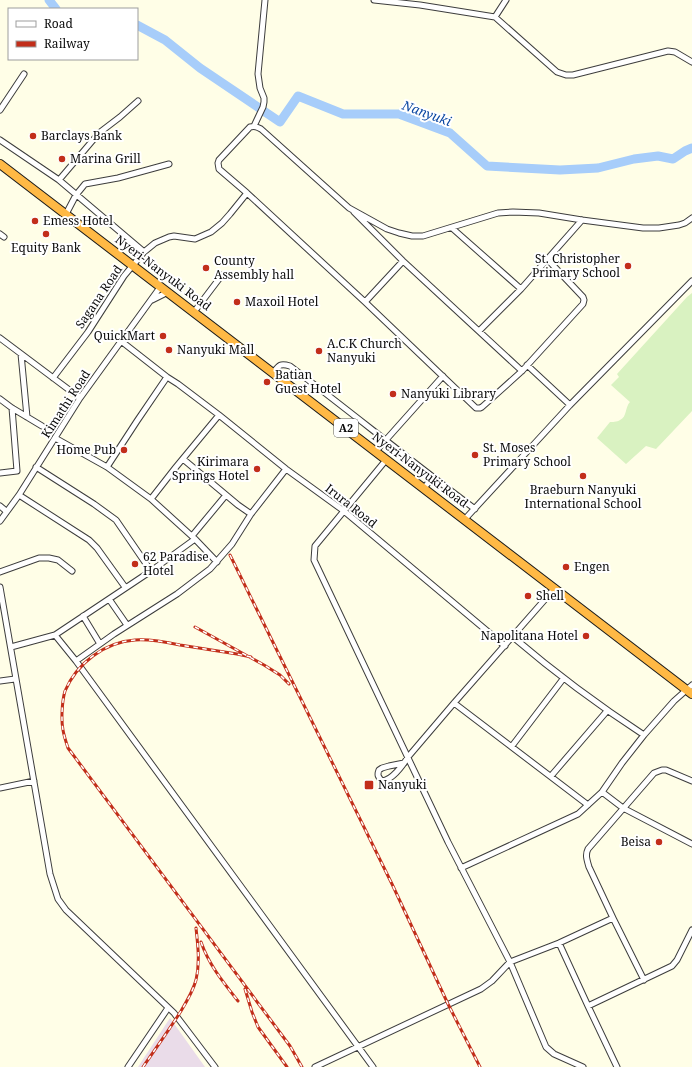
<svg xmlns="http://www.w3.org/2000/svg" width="692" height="1067" font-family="'Noto Serif',serif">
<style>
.industrial{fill:#eadce9}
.pitch{fill:#d9f2c1}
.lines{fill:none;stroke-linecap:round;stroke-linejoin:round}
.river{stroke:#a7cdfa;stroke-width:9}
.minor-casing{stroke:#3d3d3d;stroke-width:7}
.highway-casing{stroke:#1b1b1b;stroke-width:10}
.minor{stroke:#fff;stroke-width:5}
.highway{stroke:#ffb945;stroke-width:8}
.rail-casing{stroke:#c22e1a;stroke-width:3}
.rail{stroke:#fff;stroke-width:1.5;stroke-dasharray:4.5;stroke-linecap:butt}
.poi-dot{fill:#c22e1a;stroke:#fff;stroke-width:1.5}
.labels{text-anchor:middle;stroke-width:4;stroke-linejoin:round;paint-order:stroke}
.shield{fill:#fff;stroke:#545454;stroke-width:1}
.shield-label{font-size:11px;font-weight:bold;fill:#0a0a0a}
.poi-label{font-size:12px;fill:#0a0a0a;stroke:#fff;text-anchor:start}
.street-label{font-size:12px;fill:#0a0a0a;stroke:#fff}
.water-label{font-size:13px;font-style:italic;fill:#0c48a2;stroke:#fff}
</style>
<rect width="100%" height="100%" fill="#fffee7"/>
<path class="industrial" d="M170 1018 205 1067H138Z"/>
<path class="pitch" d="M692 293V411L656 449 646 446 626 464 597 438 610 422C612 422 617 422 620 420 627 417 625 407 630 402L611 385 619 377 617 374 687 297Z"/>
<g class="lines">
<path class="river" d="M49 0 56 9
M137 25 165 40 200 68 280 122 298 96 343 114H399L450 133 487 166 560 170 598 168 634 159 658 156 673 159 685 151 692 148"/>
<g class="minor-casing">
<path id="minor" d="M374 0 420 5 495 17 557 72 566 75H573L668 51 675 52 692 62
M495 17 506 0
M0 110 24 74
M254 126 263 107 264 102V98L260 88 258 74 265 0
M0 140 59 180 144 252
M59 180 99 133 120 117 138 101
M354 212 403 261 522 371
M66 214 76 195 85 184 118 178 169 164
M452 228 521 289
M0 234 4 237
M548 260 583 297 584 300 583 304 522 371 482 407 480 408H476L365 302 247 193 219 169 218 163 219 160 250 127C255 126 257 127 261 129L349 208 387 229 399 233 412 236H423L498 213 513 212 539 213 582 220 643 228H659L679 225 685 223 692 218
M152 300 168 292
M365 302 403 261
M194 312 222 275
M479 331 521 289 582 220
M0 338 80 398
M121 341 167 377 178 384 219 415 286 469 344 511 505 646
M21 354 27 417
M527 365 570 405
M273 373C279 365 280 363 290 366 352 413 412 462 475 509
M53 378 88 332 124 276 144 252 155 243 169 237 174 236 195 239 211 232 222 223 230 214 247 193
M0 399 12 408 42 426
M55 438 107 467 151 499 195 539 217 562
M376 451 443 376
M183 459 238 505 251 514 286 469
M386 460 315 546 314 560 448 842 510 962 546 1047 554 1054 583 1067
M36 467 94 504 116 520 151 571
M107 467 137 421 167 377
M0 473 17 471 12 408
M424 488 433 477
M19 495 89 540 97 548 125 587
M151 499 176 467 219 415
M0 506 6 511
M465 519 570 405 692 281
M0 521 19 495 80 398 161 286
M192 536 226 495
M0 572 39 558H49L58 560 72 571
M0 587 50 874 58 899 66 910 174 1013 190 1034 215 1067
M109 599 127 625
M83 616 100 644
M55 635 76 661 373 1067
M513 637C554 672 598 705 644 735
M11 647 55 635 151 571 195 539
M76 661 114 634 177 594 210 569 232 544 251 514
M0 681 15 679
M454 703 588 805
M512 746 563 679
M404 763 389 766 382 768 379 770C377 775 378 777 382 781 392 780 403 765 408 757L454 703 555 588
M551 776 607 711
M0 788 34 781
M602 792 623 808 692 844
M461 868 578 814 602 792 622 763 644 735 674 701 692 685
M559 943 588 1006 617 1067
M644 980 613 918 589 867C587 860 585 855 588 849L654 773 662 770H666L692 781
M588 1006 672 966 677 960 692 930
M128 1067 168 1008
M315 1067 481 989 492 981 510 962 559 943 613 918"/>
</g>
<g class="highway-casing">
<path id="highway" d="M0 164 692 694"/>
</g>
<use href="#minor" class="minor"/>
<use href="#highway" class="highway"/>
<g class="rail-casing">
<path id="rail" d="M230 555 392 884 448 1004 480 1067
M195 627 264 665 280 675 289 684
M251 657 237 654C218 651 199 648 180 645 166 642 150 639 135 640 105 642 77 663 65 691 62 701 61 720 63 730 64 736 66 742 68 748L290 1046 302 1067
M201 942C209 965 223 982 238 1001
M245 989 252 1012 258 1027 287 1067
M143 1067C156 1048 169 1030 181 1011 187 1001 193 991 196 980 200 963 198 946 196 928"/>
</g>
<use href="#rail" class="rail"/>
</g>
<g class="poi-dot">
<circle cx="33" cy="136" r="4"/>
<circle cx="62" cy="159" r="4"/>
<circle cx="35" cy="221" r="4"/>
<circle cx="46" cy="234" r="4"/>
<circle cx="628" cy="266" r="4"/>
<circle cx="206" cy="268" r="4"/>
<circle cx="237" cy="302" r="4"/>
<circle cx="163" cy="336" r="4"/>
<circle cx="169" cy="350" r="4"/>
<circle cx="319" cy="351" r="4"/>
<circle cx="267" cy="382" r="4"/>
<circle cx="393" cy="394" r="4"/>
<circle cx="124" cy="450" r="4"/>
<circle cx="475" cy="455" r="4"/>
<circle cx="257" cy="469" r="4"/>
<circle cx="583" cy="476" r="4"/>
<circle cx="135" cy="564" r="4"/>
<circle cx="566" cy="567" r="4"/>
<circle cx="528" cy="596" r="4"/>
<circle cx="586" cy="636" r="4"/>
<rect x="364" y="780" width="10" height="10" rx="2"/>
<circle cx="659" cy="842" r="4"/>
</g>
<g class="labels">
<rect class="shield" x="334" y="419" width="24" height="18" rx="3"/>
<g class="shield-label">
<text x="346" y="432">A2</text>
</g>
<g class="poi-label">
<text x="41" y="140">Barclays Bank</text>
<text x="70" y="163">Marina Grill</text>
<text x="43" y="225">Emess Hotel</text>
<text x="46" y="252" text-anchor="middle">Equity Bank</text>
<text x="620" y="263" text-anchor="end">St. Christopher<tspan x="620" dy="14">Primary School</tspan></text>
<text x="214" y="265">County<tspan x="214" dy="14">Assembly hall</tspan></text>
<text x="245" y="306">Maxoil Hotel</text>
<text x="155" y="340" text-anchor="end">QuickMart</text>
<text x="327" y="348">A.C.K Church<tspan x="327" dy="14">Nanyuki</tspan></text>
<text x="177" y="354">Nanyuki Mall</text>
<text x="275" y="379">Batian<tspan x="275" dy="14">Guest Hotel</tspan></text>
<text x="401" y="398">Nanyuki Library</text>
<text x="483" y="452">St. Moses<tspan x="483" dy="14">Primary School</tspan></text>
<text x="116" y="454" text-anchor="end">Home Pub</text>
<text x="249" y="466" text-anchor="end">Kirimara<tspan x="249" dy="14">Springs Hotel</tspan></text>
<text x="583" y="494" text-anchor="middle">Braeburn Nanyuki<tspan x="583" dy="14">International School</tspan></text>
<text x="143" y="561">62 Paradise<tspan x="143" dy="14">Hotel</tspan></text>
<text x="574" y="571">Engen</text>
<text x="536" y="600">Shell</text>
<text x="578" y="640" text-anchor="end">Napolitana Hotel</text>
<text x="378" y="789">Nanyuki</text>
<text x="651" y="846" text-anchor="end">Beisa</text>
</g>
<g class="street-label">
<text transform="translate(163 273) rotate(37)" y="4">Nyeri-Nanyuki Road</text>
<text transform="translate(99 297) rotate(-56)" y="4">Sagana Road</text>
<text transform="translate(66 404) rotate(-57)" y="4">Kimathi Road</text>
<text transform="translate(420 470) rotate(37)" y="4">Nyeri-Nanyuki Road</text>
<text transform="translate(351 506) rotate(38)" y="4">Irura Road</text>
</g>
<g class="water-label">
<text transform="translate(427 113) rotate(20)" y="5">Nanyuki</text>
</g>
</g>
<rect x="8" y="8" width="130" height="52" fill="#ffffff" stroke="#9d9d9d"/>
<rect x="16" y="21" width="20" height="6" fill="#ffffff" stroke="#9d9d9d"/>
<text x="44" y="28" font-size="12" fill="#0a0a0a">Road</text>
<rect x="16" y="41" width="20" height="6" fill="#c22e1a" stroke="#9d9d9d"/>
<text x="44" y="48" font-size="12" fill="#0a0a0a">Railway</text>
</svg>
